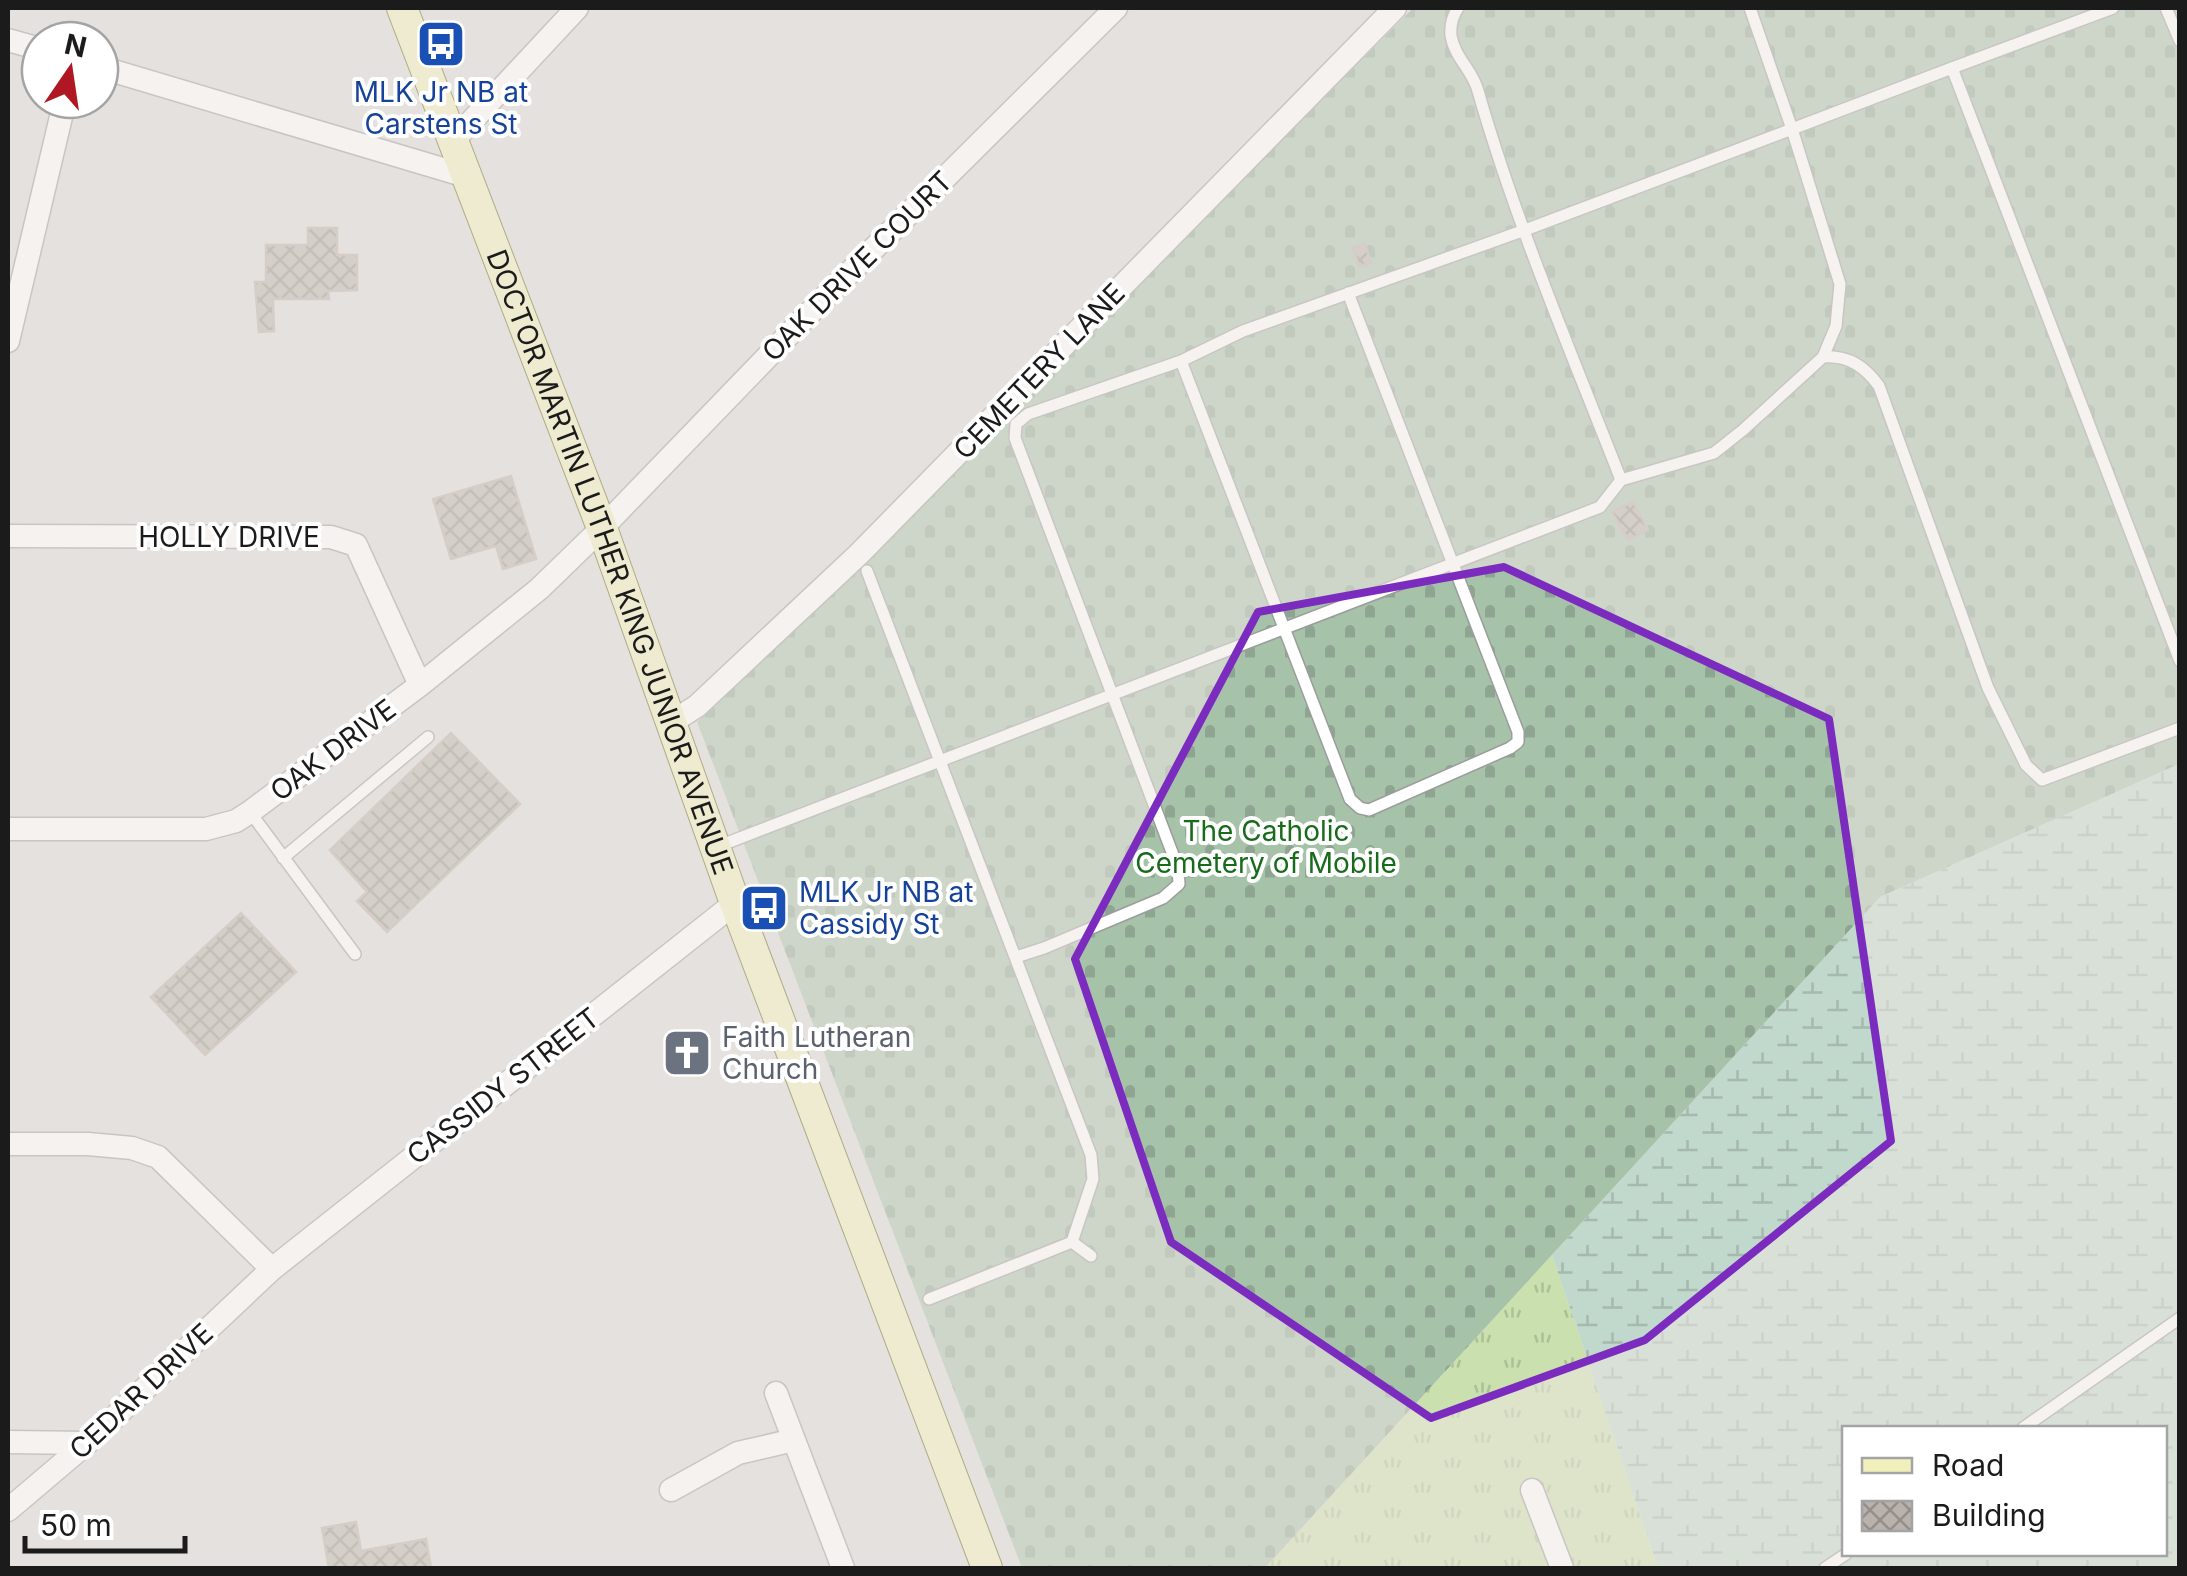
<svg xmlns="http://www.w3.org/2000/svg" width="2187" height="1576" font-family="Inter,sans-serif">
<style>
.residential{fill:#d9d9d9;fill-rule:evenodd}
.grass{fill:url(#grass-tufts)}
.wetland{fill:url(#wetland-marsh);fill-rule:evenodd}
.cemetery{fill:url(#cemetery-stones)}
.building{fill:url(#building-cross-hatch);stroke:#bbaea7;stroke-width:2.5}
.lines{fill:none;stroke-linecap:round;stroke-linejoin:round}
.lane-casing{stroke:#9c9c9c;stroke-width:14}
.street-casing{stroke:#9c9c9c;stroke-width:25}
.secondary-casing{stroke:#606312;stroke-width:32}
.lane{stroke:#fff;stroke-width:11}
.street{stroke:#fff;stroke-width:22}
.secondary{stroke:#f1f0bb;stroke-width:30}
.marked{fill:none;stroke:#7b2cbf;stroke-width:8;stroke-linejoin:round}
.labels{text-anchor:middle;stroke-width:8;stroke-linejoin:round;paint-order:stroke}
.transit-label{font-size:28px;fill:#164399;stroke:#fff}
.street-label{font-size:28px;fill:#1b1b1b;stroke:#fff}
.park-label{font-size:28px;fill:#186b1a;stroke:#fff}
.worship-label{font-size:28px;fill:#5b616d;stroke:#fff;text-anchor:start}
</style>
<defs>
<pattern id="grass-tufts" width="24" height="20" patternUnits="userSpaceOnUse" patternTransform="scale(2.5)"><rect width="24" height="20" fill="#cae0ae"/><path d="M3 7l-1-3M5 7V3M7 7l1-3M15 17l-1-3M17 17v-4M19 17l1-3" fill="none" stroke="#adc095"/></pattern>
<pattern id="wetland-marsh" width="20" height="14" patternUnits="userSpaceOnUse" patternTransform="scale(2.5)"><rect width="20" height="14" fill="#c1d8cc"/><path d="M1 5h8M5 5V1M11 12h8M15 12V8" fill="none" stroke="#a5b9af"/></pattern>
<pattern id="cemetery-stones" width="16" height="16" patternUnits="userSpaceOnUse" patternTransform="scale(2.5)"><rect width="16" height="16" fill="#a6c2a9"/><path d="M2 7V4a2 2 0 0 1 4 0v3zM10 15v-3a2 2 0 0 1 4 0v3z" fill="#8ea691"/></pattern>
<pattern id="building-cross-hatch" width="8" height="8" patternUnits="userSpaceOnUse" patternTransform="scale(2.5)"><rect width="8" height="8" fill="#b8b1ac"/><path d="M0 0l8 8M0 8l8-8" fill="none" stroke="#958f8b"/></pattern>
</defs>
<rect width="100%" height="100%" fill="#ece8e2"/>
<path class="residential" d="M8 8H1412L697 722 1022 1568H8ZM40 40H100V100H40Z"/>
<path class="grass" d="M1552 1255 1658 1568H1265Z"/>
<path class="wetland" d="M2179 764V1568H1658L1552 1255 1880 897ZM1844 1428H2164V1554H1844Z"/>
<path class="cemetery" d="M1413 8H2179V764L1880 897 1265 1568H1022L697 722 874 552Z"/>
<path class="building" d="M308 228H337V255H357V290L328 291 329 299H273L274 331 259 332 255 282H266V245H308Z
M1365 244 1371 263 1359 266 1353 248Z
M511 476 536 559 503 569 496 546 451 559 433 499Z
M1633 501 1648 530 1628 540 1612 512Z
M451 733 520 804 387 932 357 901 367 892 330 850Z
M241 913 296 972 205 1055 151 997Z
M356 1522 361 1551 426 1539 431 1568H329L322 1528Z"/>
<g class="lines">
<g class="lane-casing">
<path id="lane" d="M1750 8 1792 129 1952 68 2180 661
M2166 8 2180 41
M1952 68 2113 8
M1823 357C1849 355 1865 367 1879 386L1988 688 2026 765 2042 780 2180 728
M1181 361 1350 799 1360 808 1369 810 1510 748 1518 742V732L1348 293
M867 571 1091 1155 1093 1179 1072 1242 929 1299
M250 812 355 954
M719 846 1600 507 1621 480C1571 352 1516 223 1478 91 1473 71 1455 58 1451 36 1450 26 1452 17 1458 8
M283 858 428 737
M1016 957 1044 948 1163 898 1179 884 1178 868 1015 438 1016 424 1028 414 1181 361 1243 331 1525 230 1792 129 1840 284 1836 326 1823 357 1743 430 1714 453 1621 480
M1072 1242 1091 1256
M2023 1428 2180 1318
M1825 1568 1846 1554"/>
</g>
<g class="street-casing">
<path id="street" d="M8 40 40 49
M100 67 466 176
M453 141 577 8
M8 341 65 100
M8 536 331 537 356 545 420 685
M672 722 697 706 859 554 1395 8
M8 829H206L236 821 250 812 420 685 539 589 602 528 830 292 1116 8
M8 1144H88L132 1148 158 1157 272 1269
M776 1393 843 1568
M8 1442 87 1443
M671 1490 738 1453 794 1440
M1532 1490 1562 1568
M8 1510 87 1443 272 1269 735 903"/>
</g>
<g class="secondary-casing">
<g id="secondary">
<path id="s1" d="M402 8 602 528 735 903 987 1568"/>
</g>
</g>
<use href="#lane" class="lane"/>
<use href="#street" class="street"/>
<use href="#secondary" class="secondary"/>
</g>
<path d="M0 0H2187V1576H0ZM1504 567 1829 719 1891 1141 1645 1340 1431 1418 1171 1242 1075 959 1258 612Z" fill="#ece8e2" fill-opacity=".55" fill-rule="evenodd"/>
<path class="marked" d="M1504 567 1829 719 1891 1141 1645 1340 1431 1418 1171 1242 1075 959 1258 612Z"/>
<defs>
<g id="bus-square" transform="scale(2.5)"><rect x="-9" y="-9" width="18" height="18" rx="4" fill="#1a4fb4" stroke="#fff"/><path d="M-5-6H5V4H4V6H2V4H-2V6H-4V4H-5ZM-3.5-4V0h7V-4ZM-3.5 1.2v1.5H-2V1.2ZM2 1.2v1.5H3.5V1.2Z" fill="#fff"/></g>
<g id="church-square" transform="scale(2.5)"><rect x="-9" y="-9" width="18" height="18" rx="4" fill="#6b7280" stroke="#fff"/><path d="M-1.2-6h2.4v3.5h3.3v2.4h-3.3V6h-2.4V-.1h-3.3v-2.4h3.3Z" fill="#fff"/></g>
</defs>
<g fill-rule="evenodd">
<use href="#bus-square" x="441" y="44"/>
<use href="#bus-square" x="764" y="908"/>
<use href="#church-square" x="687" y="1053"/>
</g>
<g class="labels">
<g class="transit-label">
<text x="441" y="102">MLK Jr NB at<tspan x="441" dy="32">Carstens St</tspan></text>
<text x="799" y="902" text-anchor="start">MLK Jr NB at<tspan x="799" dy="32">Cassidy St</tspan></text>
</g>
<g class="street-label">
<text transform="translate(857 266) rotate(-45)" y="10">OAK DRIVE COURT</text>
<text transform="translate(1039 371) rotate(-46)" y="10">CEMETERY LANE</text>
<text x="229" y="547">HOLLY DRIVE</text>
<text dy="10" stroke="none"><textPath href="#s1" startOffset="592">DOCTOR MARTIN LUTHER KING JUNIOR AVENUE</textPath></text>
<text transform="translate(333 750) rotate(-37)" y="10">OAK DRIVE</text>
<text transform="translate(503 1086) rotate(-38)" y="10">CASSIDY STREET</text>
<text transform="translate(141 1391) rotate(-43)" y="10">CEDAR DRIVE</text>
</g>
<g class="park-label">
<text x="1266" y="841">The Catholic<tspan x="1266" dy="32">Cemetery of Mobile</tspan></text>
</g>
<g class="worship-label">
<text x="722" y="1047">Faith Lutheran<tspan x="722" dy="32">Church</tspan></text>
</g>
</g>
<rect width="2187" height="1576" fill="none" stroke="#1b1b1b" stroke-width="20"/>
<rect x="1842" y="1426" width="325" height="130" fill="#ffffff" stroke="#a4a4a4" stroke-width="2.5"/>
<rect x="1862" y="1458" width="50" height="15" fill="#f1f0bb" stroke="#a4a4a4" stroke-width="2.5"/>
<text x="1932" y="1476" font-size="30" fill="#1b1b1b">Road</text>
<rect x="1862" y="1501" width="50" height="30" fill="url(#building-cross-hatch)" stroke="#a4a4a4" stroke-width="2.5"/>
<text x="1932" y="1526" font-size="30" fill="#1b1b1b">Building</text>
<g transform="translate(70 70) rotate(13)"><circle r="48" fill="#ffffff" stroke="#a4a4a4" stroke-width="2.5"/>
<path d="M0-8L18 38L0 25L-18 38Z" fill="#af1822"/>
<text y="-15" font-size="28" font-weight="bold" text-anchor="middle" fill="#1b1b1b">N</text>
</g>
<path d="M25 1536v15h160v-15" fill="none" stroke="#1b1b1b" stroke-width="5"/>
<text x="40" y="1536" font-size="30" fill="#1b1b1b" stroke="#ffffff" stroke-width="8" paint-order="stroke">50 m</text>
</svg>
